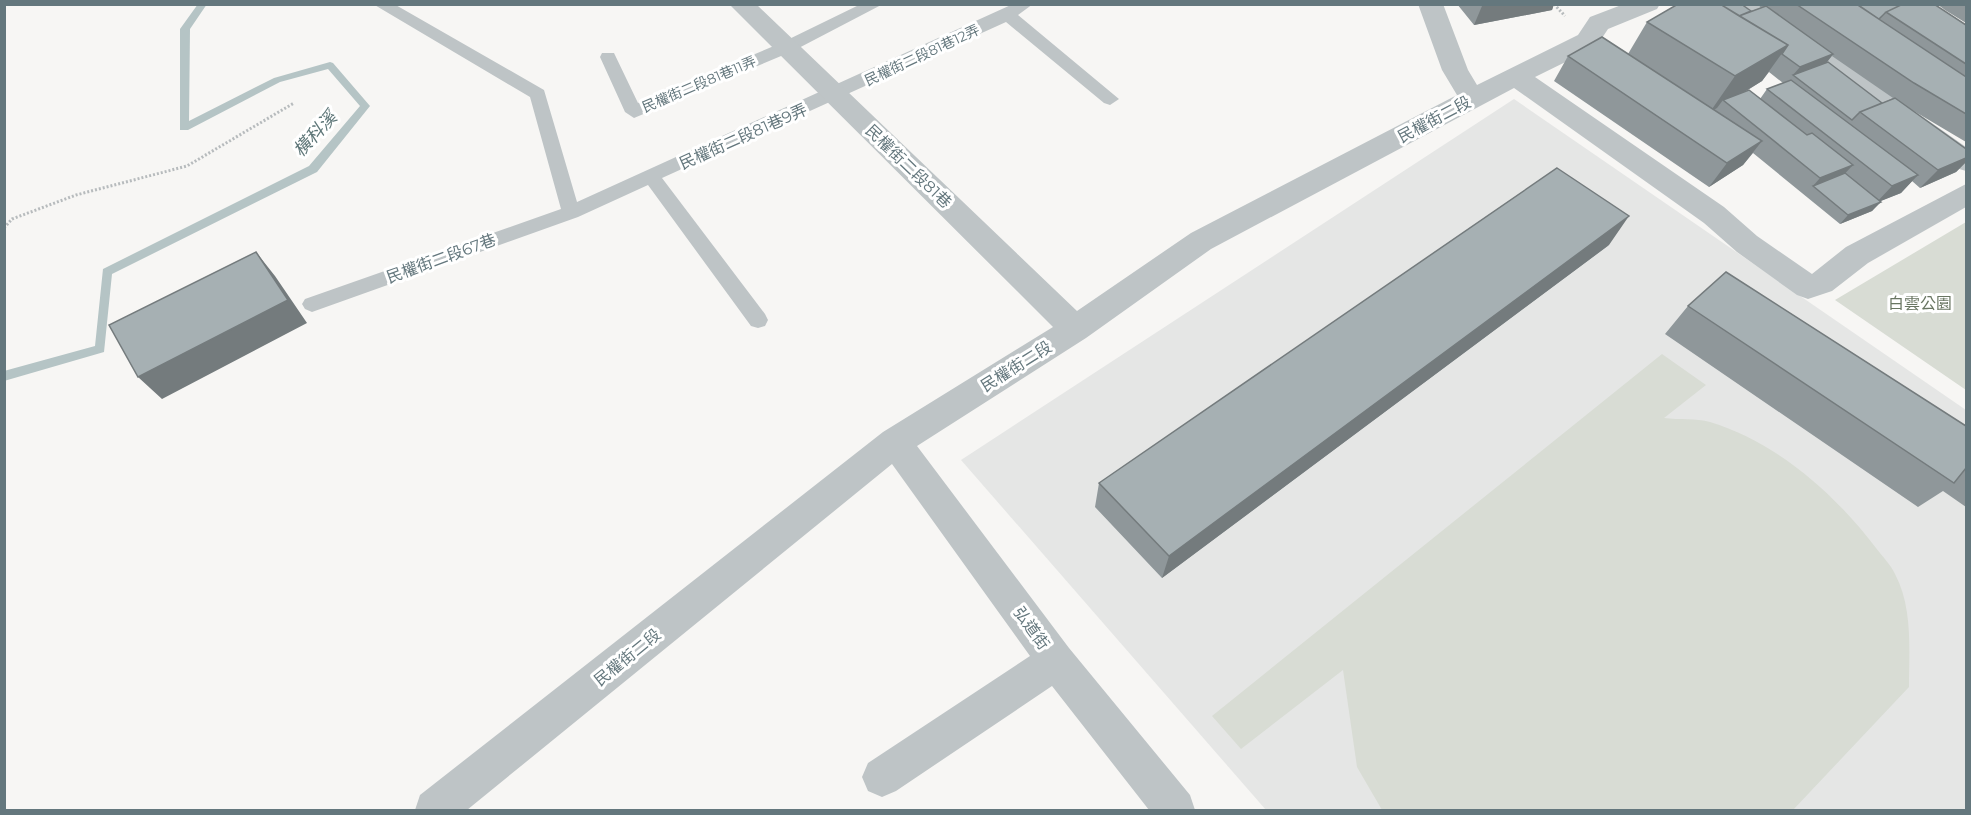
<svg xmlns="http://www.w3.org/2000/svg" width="1971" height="815" font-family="Montserrat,'Noto Sans TC',sans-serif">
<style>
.built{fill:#e5e6e5}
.green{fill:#d8dcd4}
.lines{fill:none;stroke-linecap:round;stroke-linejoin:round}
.stream{fill:#b5c4c5;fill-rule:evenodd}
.path{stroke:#b7bbbd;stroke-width:3;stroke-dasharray:2 2;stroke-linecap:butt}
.lane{fill:#bec4c6;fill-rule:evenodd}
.street{fill:#bec4c6;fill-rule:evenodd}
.wall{fill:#8f979a;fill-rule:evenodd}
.shaded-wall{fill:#747b7d}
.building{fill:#a6b0b3;stroke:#747b7d;stroke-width:1.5}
.labels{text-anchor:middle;stroke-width:6;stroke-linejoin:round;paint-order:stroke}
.far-street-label{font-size:14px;fill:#64777d;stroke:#fff}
.street-label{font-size:16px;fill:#64777d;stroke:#fff}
.park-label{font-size:16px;fill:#697662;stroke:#fff}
.water-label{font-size:18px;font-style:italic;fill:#5e7678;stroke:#fff}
</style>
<rect width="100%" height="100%" fill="#f7f6f4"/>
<path class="built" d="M1514 99 1966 410V810H1266L961 460Z"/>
<path class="green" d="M1966 222V390L1835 300Z
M1662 354 1706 385 1664 418C1679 420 1696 418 1710 422 1778 443 1834 493 1876 548 1882 556 1891 565 1895 574 1913 608 1909 650 1909 687L1793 810H1382L1357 767 1343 670 1241 749 1212 716Z"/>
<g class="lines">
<path class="stream" d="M198 4H207L190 29 189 121 274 78 330 62 333 63 370 106 317 172 112 274 104 352 4 381V371L95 346 103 269 309 166 360 106 328 69 280 82 188 130H180V29Z"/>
<path class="path" d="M1554 4 1565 16
M4 228 12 219 76 195 187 166 294 103"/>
<path class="lane" d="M373 4H394L544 90 577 202 1013 4H1033L1018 15 1119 99 1110 105 1104 103 1006 22 662 178 765 314 768 320 765 326 758 328 751 326 648 185 578 217 312 312 305 309 302 304 305 299 561 209 530 97Z
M861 4H883L793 51 634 118 625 112 600 57 602 53H614L638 103 781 43Z"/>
<path class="street" d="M729 4H756L1077 311 1191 233 1457 95 1442 70 1418 4H1443L1468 70 1477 85 1578 35 1590 17 1624 4H1660L1657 9 1608 29 1596 47 1535 77 1724 207 1757 236 1812 274 1846 247 1966 184V207L1868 263 1832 291 1808 299 1797 295 1737 252 1704 223 1514 88 1211 249 1086 338 917 446 1069 648 1190 795 1195 810H1149L1052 686 896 791 882 797 868 791 862 777 868 763 1030 656 892 464 467 810H415L420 795 883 432 1053 327Z
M1733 4H1762L1966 147V171L1956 168Z"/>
</g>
<path class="wall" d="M1457 4H1554L1552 10 1474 25Z
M1758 4H1934L1966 25V142L1907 107 1966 149V162L1956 172 1920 188 1912 181 1901 193 1880 201 1872 211 1840 224 1753 153 1743 165 1709 187 1554 81 1568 56 1628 54 1647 22 1751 11 1761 8ZM1832 56 1893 98 1882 103 1826 63ZM1769 72 1783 83 1767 89 1760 99 1743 93 1762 81Z
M1937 4H1966V23L1945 10Z
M1609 245 1162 578 1095 507 1099 483Z
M1688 306 1966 426V507L1943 491 1918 507 1665 334Z"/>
<path class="shaded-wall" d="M1492 4H1554L1552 10 1474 25 1482 6Z
M1788 45 1762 81 1726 103 1723 100 1717 108 1710 112 1735 76Z
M1833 54 1819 73 1793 75 1800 67Z
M1762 141 1743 165 1709 187 1727 163Z
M1966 158V162L1956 172 1920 188 1938 170Z
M1853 165 1837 182 1813 186 1820 178Z
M1918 175 1901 193 1876 203 1892 186Z
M1881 202 1872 211 1840 224 1848 215Z
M1629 216 1609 245 1162 578 1169 556Z
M256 252 275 276 307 323 162 399 138 377Z"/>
<path class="building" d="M1678 4H1720L1788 45 1735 76 1647 22Z
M1720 4H1741L1751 11 1739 16Z
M1796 4H1856L1966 77V114L1914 83Z
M1857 4H1903L1886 12 1879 19Z
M1903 4H1934L1966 25V64L1886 12Z
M1766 6 1833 54 1800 67 1782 54 1788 45 1739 16Z
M1602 37 1762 141 1727 163 1568 56Z
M1828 62 1882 103 1860 112 1852 120 1793 75Z
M1791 80 1918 175 1892 186 1767 89Z
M1749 90 1807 135 1812 133 1853 165 1820 178 1723 100Z
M1895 98 1966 149V158L1938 170 1860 112Z
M1557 168 1629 216 1169 556 1099 483Z
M1845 173 1881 202 1848 215 1813 186Z
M256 252 288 300 138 377 109 325Z
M1726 272 1966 426V468L1954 483 1688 306Z"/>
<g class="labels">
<g class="far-street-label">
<text transform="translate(922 55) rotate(-25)" y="5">民權街二段81巷12弄</text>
<text transform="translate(699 84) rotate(-23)" y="5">民權街二段81巷11弄</text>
</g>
<g class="street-label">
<text transform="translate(1434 119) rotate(-28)" y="6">民權街二段</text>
<text transform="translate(743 136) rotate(-24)" y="6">民權街二段81巷9弄</text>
<text transform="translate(909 166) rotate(44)" y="6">民權街二段81巷</text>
<text transform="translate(441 258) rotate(-20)" y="6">民權街二段67巷</text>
<text transform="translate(1016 366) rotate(-32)" y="6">民權街二段</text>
<text transform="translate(1032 628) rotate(54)" y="6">弘道街</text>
<text transform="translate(627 657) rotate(-39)" y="6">民權街二段</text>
</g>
<g class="park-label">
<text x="1920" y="309">白雲公園</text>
</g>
<g class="water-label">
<text transform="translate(315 134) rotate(-47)" y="6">橫科溪</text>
</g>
</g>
<rect width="1971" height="815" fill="none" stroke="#64777d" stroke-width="12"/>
</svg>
